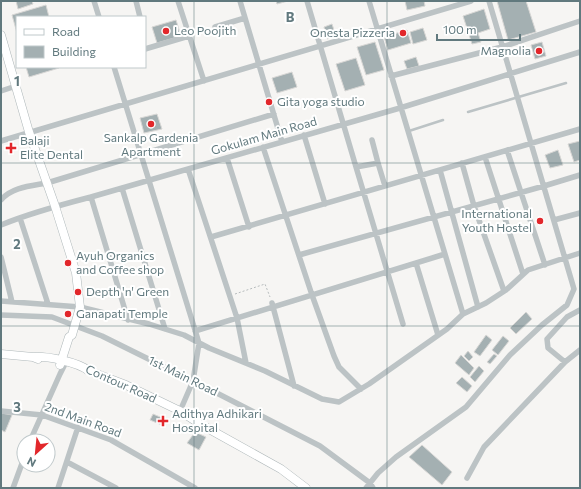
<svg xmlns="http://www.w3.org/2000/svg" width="581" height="489" font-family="Commissioner,sans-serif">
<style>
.building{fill:#a4b0b2;stroke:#d8d7d5}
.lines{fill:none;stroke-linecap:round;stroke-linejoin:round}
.secondary-casing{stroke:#afb8ba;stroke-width:9}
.path{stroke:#b7bcbd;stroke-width:1;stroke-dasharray:2 2;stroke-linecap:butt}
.service{stroke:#bcc3c5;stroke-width:2.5}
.minor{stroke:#bcc3c5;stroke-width:5.5}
.secondary{stroke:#fff;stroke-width:8}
.grid{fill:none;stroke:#61797e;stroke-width:1;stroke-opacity:0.55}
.poi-dot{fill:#e2272b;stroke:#fff;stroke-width:1.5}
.labels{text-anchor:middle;stroke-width:4;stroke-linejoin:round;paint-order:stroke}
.poi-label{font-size:12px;fill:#61797e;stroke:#fff;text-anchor:start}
.street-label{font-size:12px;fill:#61797e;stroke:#fff}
.grid-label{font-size:13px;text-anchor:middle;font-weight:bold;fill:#61797e;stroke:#fff;stroke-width:4;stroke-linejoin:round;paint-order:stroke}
</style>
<rect width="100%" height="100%" fill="#f6f5f3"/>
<path class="building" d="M16 1H32L33 4 18 9Z
M276 1H288L277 4Z
M405 1H424L425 6 407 10Z
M497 1H526L536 32 508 40Z
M46 5 49 17H17V33L12 15Z
M484 9 490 29 478 33 481 42 472 44 463 16Z
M176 20 181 36 157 43 152 27Z
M332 24 336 36 327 39 324 27Z
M423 28 427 40 413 44 410 32Z
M407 30 411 43 388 50 384 37Z
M375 42 384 70 366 75 357 47Z
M542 42 546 56 535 59 531 45Z
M416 57 419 66 407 69 404 61Z
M356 58 365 85 345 91 336 64Z
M26 67H59V68L29 77Z
M292 72 297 87 277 93 272 78Z
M157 114 162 129 144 133 140 118Z
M580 141V160L574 162 568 144Z
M558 150 563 165 550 168 545 155Z
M526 312 532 319 516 334 510 328Z
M486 335 492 340 480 356 474 352Z
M503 336 509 341 498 355 492 350Z
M468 351 473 357 469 361 464 356Z
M494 354 497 356 490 364 487 362Z
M461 355 474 368 469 375 455 363Z
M479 366 484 371 475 382 470 377Z
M462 377 472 386 467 392 456 383Z
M1 413 12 415 5 432 1 430Z
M153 414 167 420 164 426 150 420Z
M195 432 206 437 199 450 187 443Z
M422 445 452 472 442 485 409 457Z"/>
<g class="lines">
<g class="secondary-casing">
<path id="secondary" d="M1 35 29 132 55 206 76 273 80 307 72 335 69 337 60 365
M1 354 33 357 38 359
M33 357C47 356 78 362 89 371L126 385 180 411 200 424 281 469 306 488"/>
</g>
<path class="path" d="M235 294 265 284 270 297"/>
<path class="service" d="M468 112 566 83
M409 131 443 120"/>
<path class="minor" d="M94 1 99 17
M136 1 140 17
M178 1 204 81
M240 1 282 142
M307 1 356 167 378 163 372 140
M369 1 463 314
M215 27 245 18
M145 49 189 36
M114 67 199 343 193 381 180 411
M391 76 502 47 580 21
M1 91 16 86
M304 135 325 204
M1 141 471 1
M263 147 312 295 334 356 339 367 361 389
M507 150 545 265
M485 157 523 274
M227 158 249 227
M378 163 385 186
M462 163 474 206 504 291
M356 167 403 324
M188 169 237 318 246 363
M440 170 478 307
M122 188 165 329
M91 197 128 320
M1 200C12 187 31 186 47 183L274 114
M20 218 48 304
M554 220 580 213
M1 225C30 213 60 205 91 197L400 108 580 52
M211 237 580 129
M299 255 544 186 580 175
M1 257 12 302
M416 263 438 335
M1 301 80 307 149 324 184 335 209 348 265 371 322 399 339 402 369 384 447 329 463 314 486 303 506 290 528 270 580 253
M272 303 294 386
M1 315 52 317 102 336 205 387 320 446 370 483 373 488
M195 331 445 254
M565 362 548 348 547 339 567 317 580 310
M1 411 42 415 111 440 195 488
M30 441 60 374 64 366
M67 462 116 488
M467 478 484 447 565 362 580 350
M13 488 24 458
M58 488 78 427
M366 488 378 473 396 457 466 407 510 355 542 325 567 305 574 289 489 1"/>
<use href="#secondary" class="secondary"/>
</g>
<path class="grid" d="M194 1V488M387 1V488M1 163H580M1 326H580"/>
<g class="poi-dot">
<circle cx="166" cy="31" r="4"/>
<circle cx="403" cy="33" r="4"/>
<circle cx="539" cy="51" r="4"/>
<circle cx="269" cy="102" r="4"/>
<circle cx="151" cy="124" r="4"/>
<path d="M9 142h4v4h4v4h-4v4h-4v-4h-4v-4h4z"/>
<circle cx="540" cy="221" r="4"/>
<circle cx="68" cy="263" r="4"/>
<circle cx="78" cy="292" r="4"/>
<circle cx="68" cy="314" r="4"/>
<path d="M161 415h4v4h4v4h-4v4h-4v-4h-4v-4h4z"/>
</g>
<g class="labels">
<g class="poi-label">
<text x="174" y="35">Leo Poojith</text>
<text x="395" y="37" text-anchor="end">Onesta Pizzeria</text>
<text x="531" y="55" text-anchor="end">Magnolia</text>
<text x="277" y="106">Gita yoga studio</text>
<text x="151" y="142" text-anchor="middle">Sankalp Gardenia<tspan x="151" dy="14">Apartment</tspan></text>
<text x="20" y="145">Balaji<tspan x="20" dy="14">Elite Dental</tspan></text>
<text x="532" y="218" text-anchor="end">International<tspan x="532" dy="14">Youth Hostel</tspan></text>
<text x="76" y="260">Ayuh Organics<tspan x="76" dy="14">and Coffee shop</tspan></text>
<text x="86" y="296">Depth 'n' Green</text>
<text x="76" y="318">Ganapati Temple</text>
<text x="172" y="418">Adithya Adhikari<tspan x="172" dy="14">Hospital</tspan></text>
</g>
<g class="street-label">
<text transform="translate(264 136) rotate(-16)" y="4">Gokulam Main Road</text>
<text transform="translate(183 376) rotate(26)" y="4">1st Main Road</text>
<text transform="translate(121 384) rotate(24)" y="4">Contour Road</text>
<text transform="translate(83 420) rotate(20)" y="4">2nd Main Road</text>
</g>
</g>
<g class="grid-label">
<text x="290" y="22">B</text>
<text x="17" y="86">1</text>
<text x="17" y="249">2</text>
<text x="17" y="412">3</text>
</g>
<rect width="581" height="489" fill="none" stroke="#61797e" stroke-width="4"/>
<rect x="16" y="16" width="130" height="52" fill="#ffffff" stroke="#c0c9cb"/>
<rect x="24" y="29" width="20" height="6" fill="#ffffff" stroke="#c0c9cb"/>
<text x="52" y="36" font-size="12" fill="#61797e">Road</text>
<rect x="24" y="46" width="20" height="12" fill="#a4b0b2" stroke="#c0c9cb"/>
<text x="52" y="56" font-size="12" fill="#61797e">Building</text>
<g transform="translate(36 453) rotate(207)"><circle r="19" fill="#ffffff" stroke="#c0c9cb"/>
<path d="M0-3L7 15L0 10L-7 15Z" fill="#e2272b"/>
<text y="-6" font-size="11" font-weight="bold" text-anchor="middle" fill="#61797e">N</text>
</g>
<path d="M437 34v6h83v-6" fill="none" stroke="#61797e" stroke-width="2"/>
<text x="443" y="34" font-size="12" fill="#61797e" stroke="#ffffff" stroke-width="3" paint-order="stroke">100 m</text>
</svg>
